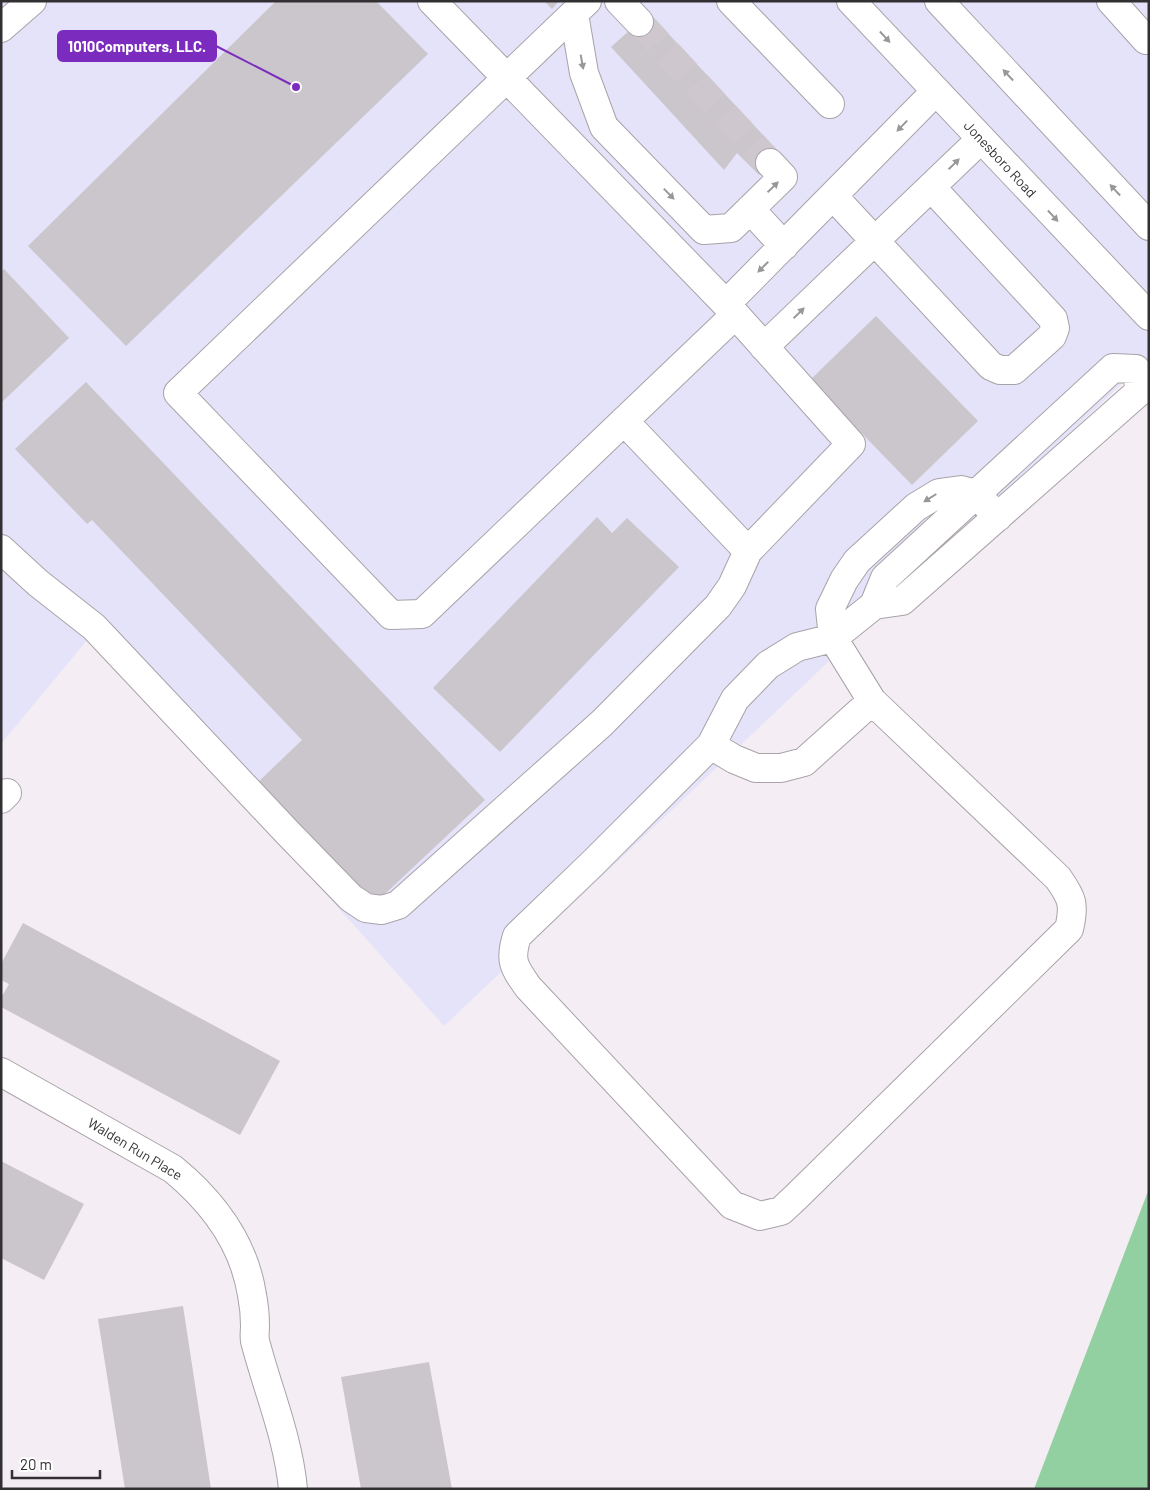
<svg xmlns="http://www.w3.org/2000/svg" width="1150" height="1490" font-family="Barlow,sans-serif">
<style>
.commercial{fill:#e5e3f9}
.green{fill:#92d0a1}
.building{fill:#cbc5cc}
.lines{fill:none;stroke-linecap:round;stroke-linejoin:round}
.minor-tunnel{stroke:#cec7cd;stroke-width:28;stroke-dasharray:28 14;stroke-linecap:butt}
.minor-casing{stroke:#a9a2a8;stroke-width:30}
.major-casing{stroke:#a9a2a8;stroke-width:30}
.minor{stroke:#fff;stroke-width:28}
.major{stroke:#fff;stroke-width:28}
.oneway{fill:#999899}
.labels{text-anchor:middle;stroke-width:4;stroke-linejoin:round;paint-order:stroke}
.street-label{font-size:14px;fill:#333033;stroke:#fff}
.leader{fill:none;stroke:#7b2cbf;stroke-width:2}
.callout-dot{fill:#7b2cbf;stroke:#fff;stroke-width:2}
.callout{fill:#7b2cbf;stroke:#7b2cbf;stroke-width:2}
.callout-label{font-size:15px;text-anchor:middle;font-weight:bold;fill:#fff}
</style>
<rect width="100%" height="100%" fill="#f5edf4"/>
<path class="commercial" d="M1 1H1149V357L1111 394 444 1026 93 633 1 744Z"/>
<path class="green" d="M1149 1190V1489H1034L1147 1194Z"/>
<path class="building" d="M276 1H376L428 54 126 346 28 246Z
M544 1H559L552 9Z
M649 13 780 153 759 175 737 153 724 170 611 47Z
M4 269 69 338 1 403V272Z
M876 316 978 421 912 485 810 380Z
M86 382 485 800 373 905 256 784 302 740 92 520 87 524 15 449Z
M597 517 612 533 627 518 679 567 500 752 433 688Z
M23 923 280 1061 240 1135 1 1007V998L9 984 1 980V964Z
M1 1161 84 1204 44 1280 1 1258Z
M183 1306 211 1489H125L98 1319Z
M429 1362 452 1489H361L341 1377Z"/>
<g class="lines">
<path class="minor-tunnel" d="M639 22 770 163"/>
<g class="minor-casing">
<path id="minor" d="M587 1 178 393 391 615 422 614 735 315
M619 1 639 22
M731 1 830 104
M1111 1 1146 40 1149 38
M574 14 584 73 604 127 704 230 731 228 783 177 770 163
M1 28 32 1
M833 196 991 366 1000 370H1014L1052 336 1055 328 1053 319 931 187
M750 209 784 246
M726 304 936 91
M764 347 981 139
M1113 368 1136 369 1140 391 902 601 874 605 885 578Z
M624 421 748 551
M1 549 38 583 94 627 287 832 351 898 366 908 382 910 398 905 602 723 718 606 732 586 748 551 851 444 726 304 432 1
M874 605 833 638 797 647 768 665 735 699 711 745 592 864 517 936C509 961 514 967 528 987L732 1205 760 1216 781 1211 795 1198 1069 929C1075 904 1072 898 1058 878L872 701 833 638 830 609 844 580 857 561 916 507 939 493 961 490 976 494 998 517
M711 745 734 759 756 768H781L804 762 872 701
M1 799 7 793
M1 1072 173 1169C213 1202 244 1243 252 1295 254 1305 255 1316 255 1326 255 1331 254 1336 255 1341 268 1391 288 1437 293 1489"/>
</g>
<g class="major-casing">
<path id="major" d="M851 1 1149 316
M939 1 1149 226"/>
</g>
<use href="#minor" class="minor"/>
<use href="#major" class="major"/>
</g>
<defs><path id="oneway-solid" d="M-6-.8H1V-3.2L6.5 0L1 3.2V.8H-6Z" transform="scale(1.25)"/></defs>
<g class="oneway">
<use href="#oneway-solid" transform="translate(885 37) rotate(47)"/>
<use href="#oneway-solid" transform="translate(582 62) rotate(80)"/>
<use href="#oneway-solid" transform="translate(1008 75) rotate(-133)"/>
<use href="#oneway-solid" transform="translate(902 126) rotate(134)"/>
<use href="#oneway-solid" transform="translate(954 164) rotate(-44)"/>
<use href="#oneway-solid" transform="translate(773 187) rotate(-44)"/>
<use href="#oneway-solid" transform="translate(1115 190) rotate(-133)"/>
<use href="#oneway-solid" transform="translate(669 194) rotate(46)"/>
<use href="#oneway-solid" transform="translate(1053 216) rotate(47)"/>
<use href="#oneway-solid" transform="translate(763 267) rotate(135)"/>
<use href="#oneway-solid" transform="translate(799 313) rotate(-44)"/>
<use href="#oneway-solid" transform="translate(930 498) rotate(148)"/>
</g>
<g class="labels">
<g class="street-label">
<text transform="translate(1000 159) rotate(47)" y="5">Jonesboro Road</text>
<text transform="translate(135 1149) rotate(31)" y="5">Walden Run Place</text>
</g>
</g>
<path class="leader" d="M296 87L216 46"/>
<circle class="callout-dot" cx="296" cy="87" r="5"/>
<rect class="callout" x="58" y="31" width="158" height="30" rx="5"/>
<g class="callout-label">
<text x="137" y="52">1010Computers, LLC.</text>
</g>
<rect width="1150" height="1490" fill="none" stroke="#333033" stroke-width="5"/>
<path d="M12 1470v8h88v-8" fill="none" stroke="#333033" stroke-width="2.5"/>
<text x="20" y="1470" font-size="15" fill="#333033" stroke="#ffffff" stroke-width="4" paint-order="stroke">20 m</text>
</svg>
